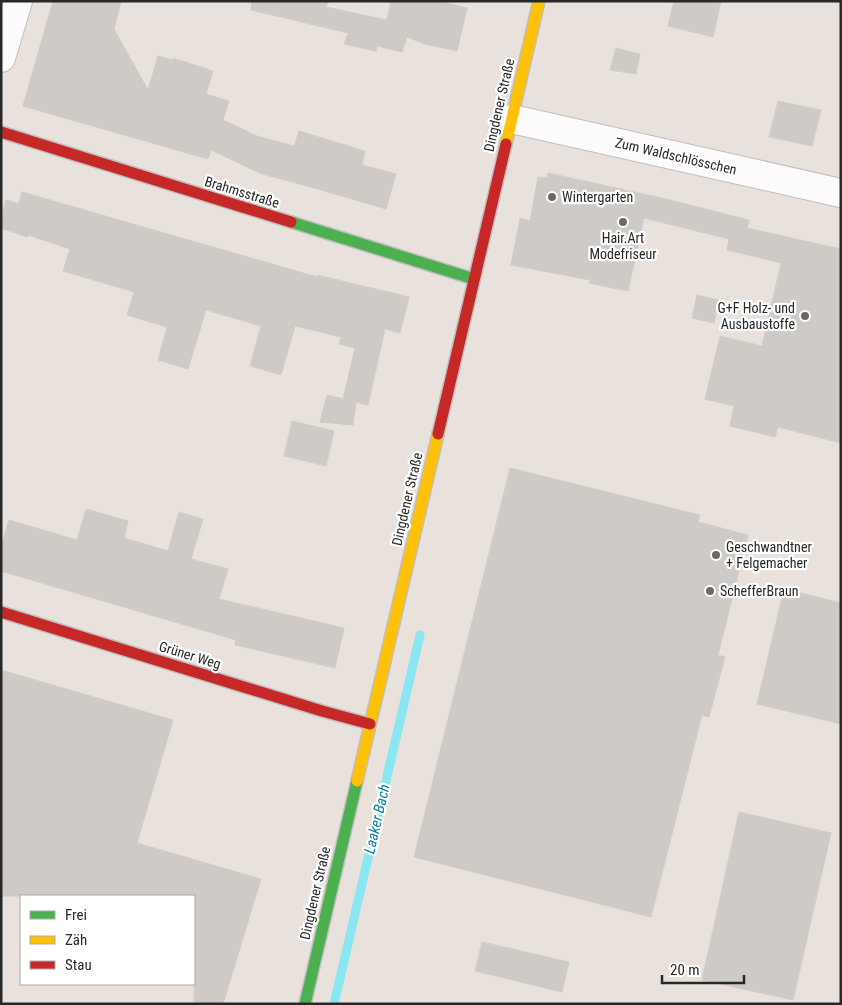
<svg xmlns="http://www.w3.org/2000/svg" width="842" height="1005" font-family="'Roboto Condensed',sans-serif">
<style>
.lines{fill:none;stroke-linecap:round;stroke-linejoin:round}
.stream{stroke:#8ae6f0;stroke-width:9}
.building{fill:#cecac6;stroke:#d2cdc9}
.street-casing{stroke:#c0bfbf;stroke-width:30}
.fast-casing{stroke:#c0bfbf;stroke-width:14}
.slow-casing{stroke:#c0bfbf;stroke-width:14}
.jam-casing{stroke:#c0bfbf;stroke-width:14}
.street{stroke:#fcfafa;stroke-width:28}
.fast{stroke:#4caf50;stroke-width:11}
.slow{stroke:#ffc107;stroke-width:11}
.jam{stroke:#c62828;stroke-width:11}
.poi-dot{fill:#6b6967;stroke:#fff;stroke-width:2}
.labels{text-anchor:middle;stroke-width:4.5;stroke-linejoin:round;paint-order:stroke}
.street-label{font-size:14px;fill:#282828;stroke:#fff}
.poi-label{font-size:14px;fill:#282828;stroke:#fff;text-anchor:start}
.water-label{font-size:15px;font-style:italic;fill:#037e9b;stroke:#fff}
</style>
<rect width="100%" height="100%" fill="#e8e1dc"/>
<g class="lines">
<path class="stream" d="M334 1004 420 635"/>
</g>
<path class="building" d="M53 1H121L114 29 148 90 158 56 173 60V58L213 71 206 94 229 101 223 120 257 136 294 146 299 131 365 151 362 165 396 174 386 209 311 187 262 174 211 150 208 159 23 106Z
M252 1H328L326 7 387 20 391 1H438L467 8 457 51 425 44 407 37 402 52 377 46 376 51 344 44 348 33 251 10Z
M674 1H721L713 37 668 26Z
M616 48 640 54 636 74 610 70Z
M778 101 821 110 812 146 769 137Z
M548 173 670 200 749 220 747 228 841 249V443L778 427 775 437 730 426 734 406 705 399 720 336 762 346 781 263 727 250 729 239 644 218 628 291 589 283 590 280 511 265 520 218 530 221 538 177 547 178Z
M22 192 317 277V275L409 297 400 333 385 329 368 405 343 399 355 348 339 344 341 337 295 326 281 375 250 366 261 326 206 310 188 369 158 360 167 327 127 315 134 292 63 271 70 249 28 235 27 237 1 228V218L6 200 19 204Z
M697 295 719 300 714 323 692 318Z
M327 395 356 402 353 425 320 422Z
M292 421 334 431 326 466 284 456Z
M510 468 700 515 698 522 748 535 718 655 725 657 709 717 702 715 651 917 414 857Z
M86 509 128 521 124 538 168 551 179 512 203 519 191 559 228 569 219 599 344 628 335 668 235 645 236 640 1 571V547L9 520 77 540Z
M784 589 841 603V724L757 704Z
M1 670 173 720 137 843 261 879 223 1004H194V896H1Z
M739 812 831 833 793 1000 702 980Z
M482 942 569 962 562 992 475 971Z"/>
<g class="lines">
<g class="street-casing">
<path id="street" d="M1 58 18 1
M512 119 841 193"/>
</g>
<g class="fast-casing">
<path id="fast" d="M291 222 474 279
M305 1004 357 781"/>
</g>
<g class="slow-casing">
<path id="slow" d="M506 144 539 1
M357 781 438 434"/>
</g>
<g class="jam-casing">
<path id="jam" d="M1 132 291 222
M438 434 506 144
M1 612 322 711 370 724"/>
</g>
<use href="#street" class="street"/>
<use href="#fast" class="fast"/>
<use href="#slow" class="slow"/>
<use href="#jam" class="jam"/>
</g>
<g class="poi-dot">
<circle cx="552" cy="197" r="5"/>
<circle cx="623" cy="222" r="5"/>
<circle cx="805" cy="316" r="5"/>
<circle cx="716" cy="555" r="5"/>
<circle cx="710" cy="591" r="5"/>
</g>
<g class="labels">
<g class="street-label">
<text transform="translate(499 105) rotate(-77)" y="5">Dingdener Straße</text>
<text transform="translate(676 156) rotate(13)" y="5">Zum Waldschlösschen</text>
<text transform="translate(242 192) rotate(17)" y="5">Brahmsstraße</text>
<text transform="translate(407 499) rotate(-77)" y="5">Dingdener Straße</text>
<text transform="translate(190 655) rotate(17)" y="5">Grüner Weg</text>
<text transform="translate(315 893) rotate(-77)" y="5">Dingdener Straße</text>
</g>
<g class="poi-label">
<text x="562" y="202">Wintergarten</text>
<text x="623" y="243" text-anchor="middle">Hair.Art<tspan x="623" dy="16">Modefriseur</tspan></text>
<text x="795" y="313" text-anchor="end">G+F Holz- und<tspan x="795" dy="16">Ausbaustoffe</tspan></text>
<text x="726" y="552">Geschwandtner<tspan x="726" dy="16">+ Felgemacher</tspan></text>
<text x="720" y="596">SchefferBraun</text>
</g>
<g class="water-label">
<text transform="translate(377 819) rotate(-77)" y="5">Laaker Bach</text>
</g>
</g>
<rect width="842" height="1005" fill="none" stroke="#282828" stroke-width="5"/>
<rect x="20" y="895" width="175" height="90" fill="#ffffff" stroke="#a9a9a9"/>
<rect x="30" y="911" width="25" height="8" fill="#4caf50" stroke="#a9a9a9"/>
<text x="65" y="920" font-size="15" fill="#282828">Frei</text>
<rect x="30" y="936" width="25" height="8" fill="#ffc107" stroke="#a9a9a9"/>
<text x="65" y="945" font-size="15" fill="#282828">Zäh</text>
<rect x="30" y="961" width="25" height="8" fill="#c62828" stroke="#a9a9a9"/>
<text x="65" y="970" font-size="15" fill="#282828">Stau</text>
<path d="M662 975v8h82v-8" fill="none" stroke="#282828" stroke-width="2.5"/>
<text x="670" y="975" font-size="15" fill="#282828" stroke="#ffffff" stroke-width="4" paint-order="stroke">20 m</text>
</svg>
